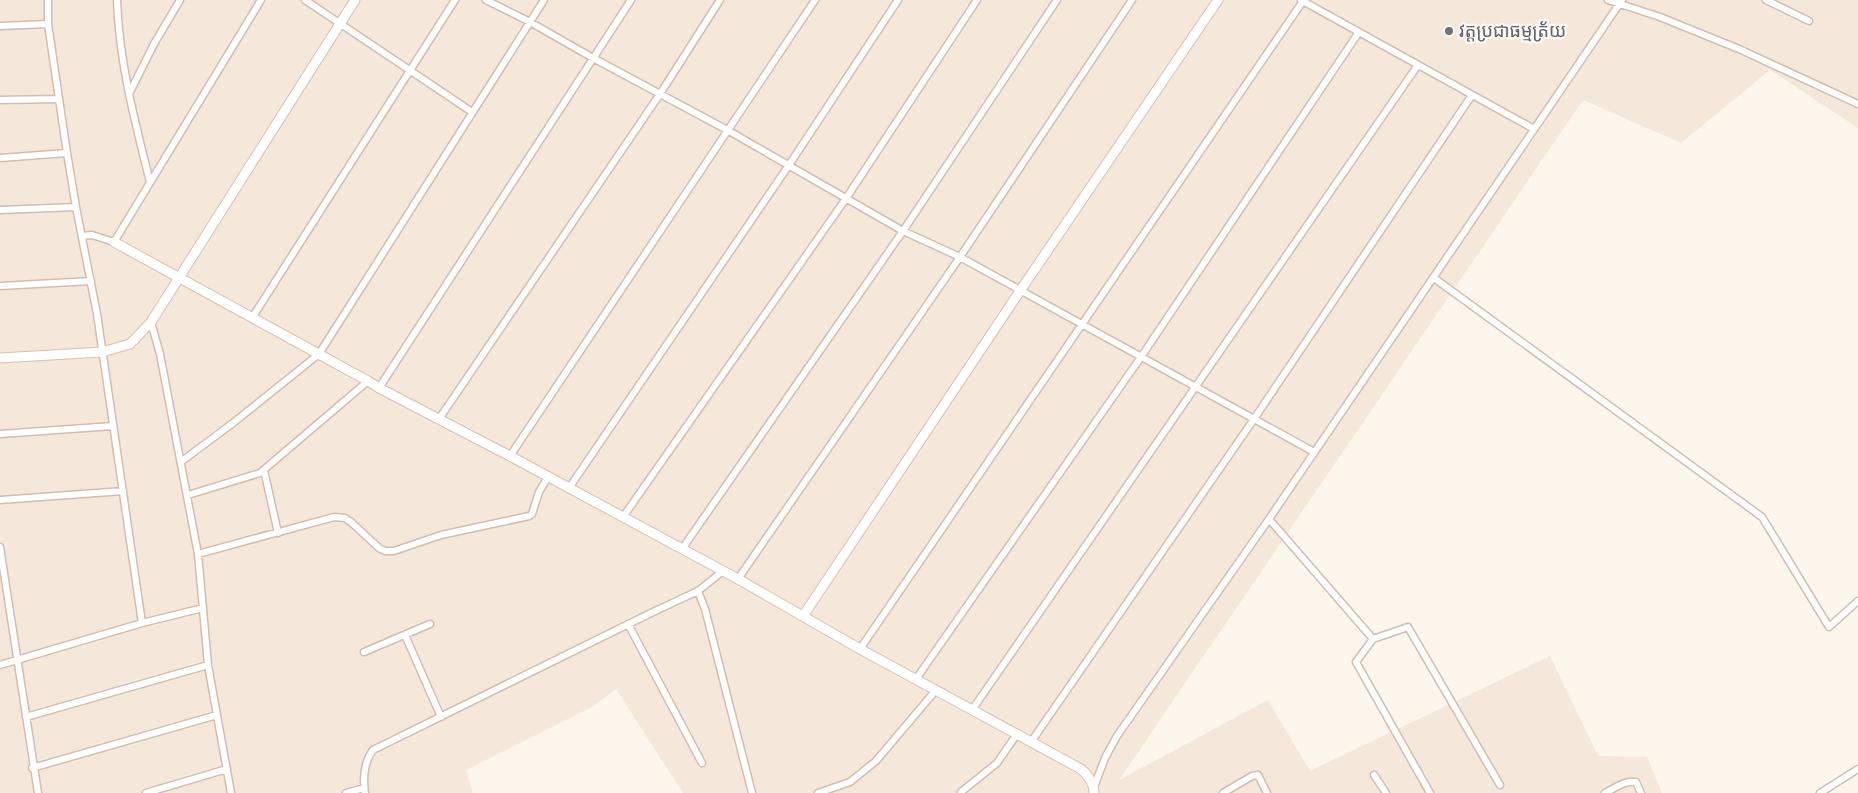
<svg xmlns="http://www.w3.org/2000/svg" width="1858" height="793" font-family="Roboto,'Noto Sans Khmer',sans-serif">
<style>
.residential{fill:#f5e8da}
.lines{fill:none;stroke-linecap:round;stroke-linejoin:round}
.street-casing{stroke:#d1beb0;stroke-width:9}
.secondary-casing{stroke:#d6c0b0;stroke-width:11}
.street{stroke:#fff;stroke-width:6}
.secondary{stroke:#fff;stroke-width:9}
.worship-dot{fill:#6b7280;stroke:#fffaf3;stroke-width:2}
.labels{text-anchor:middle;stroke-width:4.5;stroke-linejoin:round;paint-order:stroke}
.worship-label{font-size:18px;fill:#5b616d;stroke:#fffaf3;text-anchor:start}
</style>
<rect width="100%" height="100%" fill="#fdf6ec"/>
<path class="residential" d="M0 0H1858V128L1770 70 1681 143 1583 100 1119 780 1268 700 1310 771 1550 656 1598 756 1647 757 1662 793H683L616 689 592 707 466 770 473 793H0Z"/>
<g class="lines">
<g class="street-casing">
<path id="street" d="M117 0C119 62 135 122 150 182
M305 0 472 112
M486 0 530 22 593 58 729 131 903 231 960 257 1314 452
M1301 0 1534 129
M1608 0 1660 17 1739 49 1858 104
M1766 0 1809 21
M0 26 48 24
M129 94 154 44 180 0
M0 100 59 99
M0 158 67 153
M0 210 76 207
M82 236 92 235 114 242 261 0
M1434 278 1762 517 1829 627 1858 601
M0 286 91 281
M252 318 455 0
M151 322 160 354 198 554 208 665 231 793
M379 388 631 0
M439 419 660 94 720 0
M0 434 113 426
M510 456 815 0
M182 461 233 423 319 354 544 0
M264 470 278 533
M569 488 789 165 898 0
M188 495 260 473 368 381
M0 500 123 491
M623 517 847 197 977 0
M1269 519 1373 639 1408 627 1500 785
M0 547 38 793
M682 549 903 231 1057 0
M198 554 334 517 345 518 351 522 379 548 385 551H394L441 535 529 516 532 514 539 492 548 477
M738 579 960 257 1132 0
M698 591 705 609 752 793
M142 623 203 608
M628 624 702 763
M405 635 441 717
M1373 639 1356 662 1430 793
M860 649 1303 1
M364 652 430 624
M0 665 142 623 97 314 76 207 67 153 48 24V0
M916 679 1141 357 1359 32
M972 710 1418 65
M26 717 208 665
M1031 742 1254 419 1472 95
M32 768 217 715
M1374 775 1386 793
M1094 787 1105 758 1117 736 1269 519 1622 0
M961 792 997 763 1017 734
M146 793 227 769
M346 793 364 788
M365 793C363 779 364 762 373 750L653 612 698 591 723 571
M818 793 850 782 876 761 936 690
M1223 793 1252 776 1258 775 1267 793
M1605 793C1615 788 1625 780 1636 782L1641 793
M1820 793 1858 769"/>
</g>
<g class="secondary-casing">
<path id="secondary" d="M114 242 368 381 379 388 510 456 738 579 860 649 1081 769C1088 775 1094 783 1094 793
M0 358 102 352 130 344 151 322 355 0
M803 616 1020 291 1218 0"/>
</g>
<use href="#street" class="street"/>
<use href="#secondary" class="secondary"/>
</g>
<circle class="worship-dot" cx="1449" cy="31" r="5"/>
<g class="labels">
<g class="worship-label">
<text x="1459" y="37">វត្តប្រជាធម្មត្រ័យ</text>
</g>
</g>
</svg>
